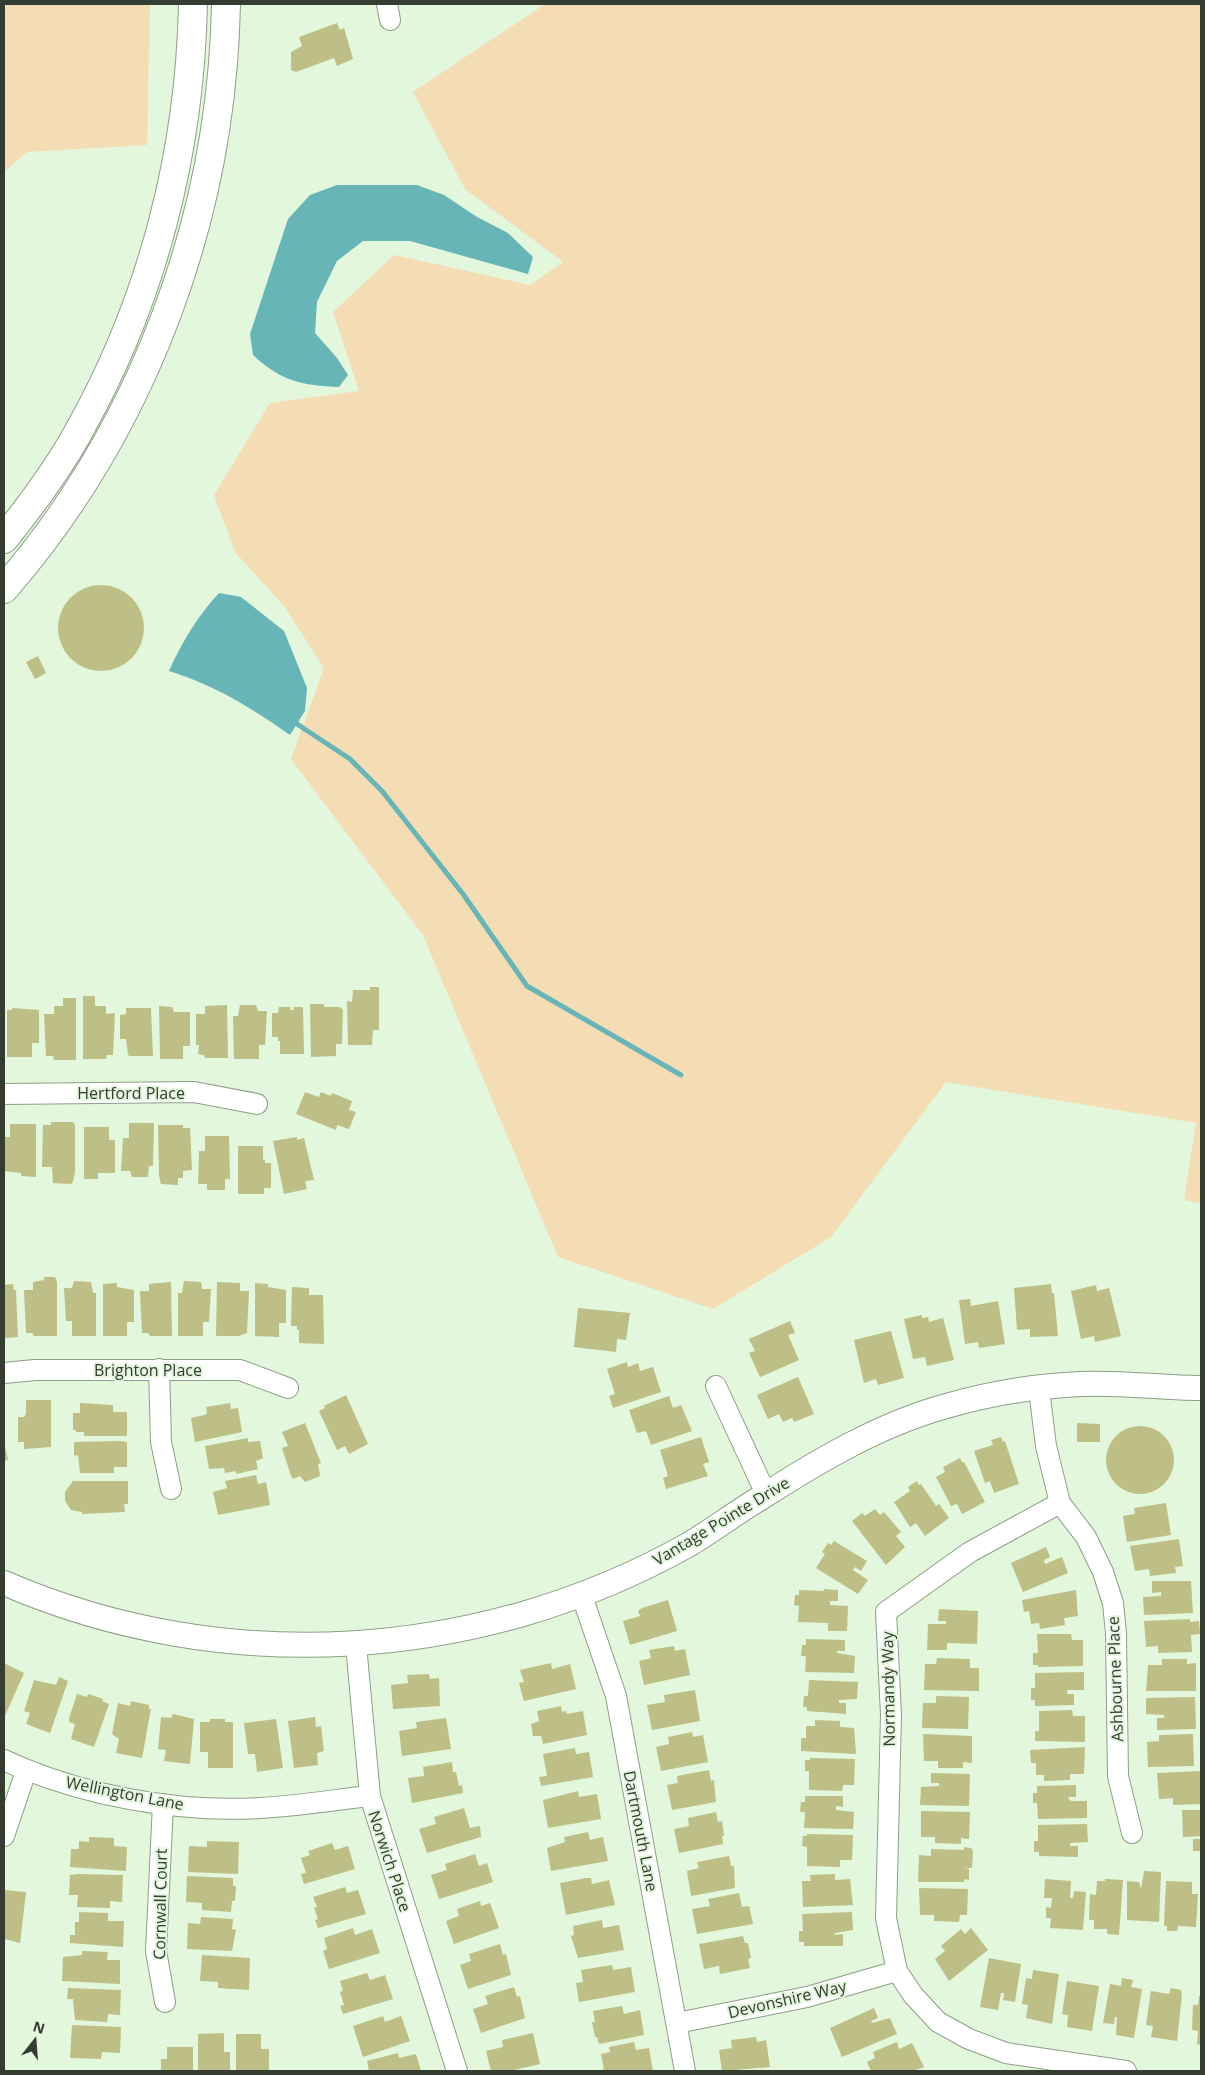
<svg xmlns="http://www.w3.org/2000/svg" width="1205" height="2075" font-family="'Open Sans',sans-serif">
<style>
.green{fill:#f4ddb5}
.water{fill:#67b5b6}
.lines{fill:none;stroke-linecap:round;stroke-linejoin:round}
.stream{stroke:#67b5b6;stroke-width:5}
.building{fill:#bdbf86}
.minor-casing{stroke:#8c9f87;stroke-width:22}
.tertiary-casing{stroke:#8c9f87;stroke-width:26}
.primary-casing{stroke:#8c9f87;stroke-width:30}
.minor{stroke:#fff;stroke-width:20}
.tertiary{stroke:#fff;stroke-width:24}
.primary{stroke:#fff;stroke-width:28}
.labels{text-anchor:middle;stroke-width:4;stroke-linejoin:round;paint-order:stroke}
.street-label{font-size:16px;fill:#353d33;stroke:#e2f7dc}
</style>
<rect width="100%" height="100%" fill="#e2f7dc"/>
<path class="green" d="M4 4H150L147 145 27 152 4 172Z
M545 4H1201V1203L1184 1200 1196 1123 946 1082 831 1237 713 1309 558 1257 423 935 291 759 324 668 284 606 235 552 214 495 270 403 359 391 333 312 394 255 530 285 563 262 465 189 413 92Z"/>
<path class="water" d="M337 185H417L444 195 477 217 508 233 533 257 528 274 410 241H363L337 261 317 302 315 333 337 358 348 375 339 387C301 385 283 382 253 355L250 334 288 219 310 195Z
M219 593 241 597 284 631 307 688 305 711 290 735C251 708 215 685 169 671 182 642 197 617 219 593Z"/>
<g class="lines">
<path class="stream" d="M297 724 350 759 382 791 463 894 527 986 681 1075"/>
</g>
<path class="building" d="M337 23 340 30 344 28 353 59 337 66 334 58 296 72 291 70V52L302 46 299 37Z
M58 628a43 43 0 1 1 86 0a43 43 0 1 1-86 0Z
M38 656 46 673 35 679 26 662Z
M370 987H379V1030H373L372 1045H348L347 1001 352 1002 353 990H370Z
M83 996H95V1006H106V1014L115 1013 113 1055H107L106 1059H83Z
M63 998H76V1060H54L53 1056H46L44 1014H54V1006H63Z
M310 1004H324V1007H340L343 1010 342 1044H336V1056L311 1057Z
M227 1005 228 1058H205L204 1055 198 1054 199 1045H196V1014H205V1006Z
M240 1005H256L258 1011H267L265 1045H259V1059H234L233 1016H238Z
M159 1006 172 1007 174 1012H190V1046H183V1059H160Z
M279 1007H291L290 1010H294V1007H303L304 1054H280V1041H278V1037H272V1013H278Z
M12 1008 39 1010V1043H32V1057H7V1010H12Z
M126 1008H151L153 1056H129L128 1054 126 1039H120V1015L126 1014Z
M305 1092 319 1097 321 1092 331 1096 332 1093 352 1101 349 1110 356 1112 349 1129 337 1125 336 1130 296 1114Z
M51 1122H73L75 1125V1172L73 1182 71 1184 53 1183 52 1167H42L43 1125H51Z
M129 1123H154L153 1166H149L148 1177H132L130 1171H121L123 1138H129Z
M10 1124H36V1177L21 1176V1173L4 1171V1137H10Z
M158 1125H183V1128H190L192 1170 183 1171V1178H178V1185L161 1184 159 1175Z
M84 1127H109V1140H115V1173H98V1179H84Z
M205 1136H229L230 1179H225V1190H207V1184H198L199 1151H205Z
M297 1137V1140L304 1138 314 1180 305 1181 307 1189 284 1194 273 1141Z
M238 1146H263V1160H265V1163H271V1188H264V1194H238Z
M44 1277H55L57 1282V1336H34L32 1333H26L24 1290H33V1282L44 1280Z
M74 1281 91 1282 93 1293H96V1336H72V1321H66L64 1288H72Z
M184 1281 201 1282 202 1289H211L209 1322H203V1336H178V1293H182Z
M171 1282 172 1336H150L148 1333H142L140 1291H149V1284Z
M217 1282 240 1283V1291H249L247 1333 239 1336H216Z
M117 1283V1287L134 1290V1322H127V1336H103V1284Z
M255 1283 268 1284V1287L286 1290V1323H279V1337L255 1336Z
M13 1284 14 1290H16L18 1337 4 1338V1285Z
M1051 1284 1052 1293H1054L1058 1336 1030 1337V1329L1017 1330 1014 1288Z
M1096 1285 1097 1291 1109 1288 1121 1336 1095 1342 1094 1336 1081 1339 1071 1291Z
M292 1287 309 1288V1295H323L324 1344 299 1343V1330H297V1326H291Z
M970 1299 971 1306 998 1301 1005 1344 979 1348 978 1342 965 1344 959 1300Z
M578 1308 630 1313 626 1340 617 1339 616 1352 574 1347Z
M922 1315V1318L928 1317 929 1322 943 1318 954 1360 927 1366 925 1357 913 1359 904 1319Z
M790 1321 795 1333 788 1335 799 1360 760 1377 749 1353 755 1351 749 1339Z
M891 1331 904 1378 878 1385 876 1379 864 1383 854 1340Z
M627 1362 628 1367 638 1363 640 1371 653 1367 661 1392 613 1408 609 1396 615 1394 607 1369Z
M798 1377 814 1414 794 1422 792 1418 783 1422 779 1414 768 1419 757 1395Z
M346 1395 368 1444 349 1454 345 1446 337 1450 319 1411 325 1408 324 1406Z
M669 1396 673 1408 681 1405 692 1431 651 1445 646 1431 637 1433 629 1410Z
M26 1400H51V1447L24 1449V1442H18V1417H24L26 1414Z
M80 1403 113 1405V1412H127V1436H84V1432H76V1430H73V1413H80Z
M230 1403 231 1409 238 1408 242 1432 195 1442 191 1418 205 1415 207 1413 206 1407Z
M305 1423 321 1463 318 1464 320 1476 305 1482 300 1476 293 1479 291 1476 282 1448 288 1446 282 1432Z
M1077 1423 1100 1424V1442H1077Z
M1106 1460a34 34 0 1 1 68 0a34 34 0 1 1-68 0Z
M701 1437 709 1462 703 1464 708 1476 666 1489 663 1478 668 1476 660 1450Z
M1001 1437 1003 1442 1005 1441 1019 1484 994 1493 990 1481 985 1483 974 1451 993 1445 991 1440Z
M248 1438V1442L260 1441 263 1458 256 1461 258 1469 236 1474V1471L225 1473 224 1468 209 1469 205 1446Z
M119 1441 127 1442V1467H114V1473H80L78 1455 74 1456V1442Z
M4 1442 8 1460 4 1461Z
M960 1458 962 1462H964L985 1502 962 1514 957 1504 951 1506 936 1477 945 1472 943 1467Z
M256 1475 258 1484 266 1482 270 1505 218 1515 213 1492 227 1488 225 1481Z
M73 1481H128V1504H124L125 1512 82 1514V1512L71 1510 65 1501V1492Z
M917 1481 919 1485 921 1484 936 1506 939 1504 949 1518 925 1536 916 1523 910 1527 894 1502 910 1491 908 1487Z
M1166 1503 1171 1535 1127 1542 1123 1516 1135 1514 1134 1508Z
M875 1509 880 1515 884 1512 901 1532 896 1536 905 1547 886 1565 852 1521 862 1513 865 1516Z
M1179 1539 1183 1566 1175 1567 1176 1573 1150 1576 1149 1569 1135 1571 1130 1546Z
M834 1541 867 1561 861 1571 855 1567 853 1570 868 1580 858 1594 816 1568 825 1554 822 1552 828 1543 831 1545Z
M1046 1547 1050 1557 1044 1560 1045 1564 1062 1557 1068 1573 1023 1592 1011 1563Z
M1152 1581H1191L1193 1613 1144 1615 1143 1597 1161 1596V1592L1152 1593Z
M824 1589 838 1590V1601H830V1605L848 1606 847 1631H828V1623L798 1622 799 1606 794 1605 795 1595H799V1590L824 1591Z
M1076 1590 1078 1616 1064 1618 1065 1625 1040 1629 1039 1623 1031 1624 1029 1611 1024 1612 1022 1600Z
M668 1600 677 1631 630 1645 623 1621 640 1616 638 1611 642 1608Z
M939 1609 978 1611 977 1644 947 1643V1650H927L928 1624H946V1621H938Z
M1190 1619V1622L1199 1621 1200 1634 1191 1635 1192 1652 1158 1653V1646L1146 1647 1144 1621Z
M1037 1634H1071L1072 1640H1083V1666L1038 1667V1665H1033V1653H1038Z
M806 1639 845 1640V1651H837V1653L855 1656 854 1673 805 1672 806 1656H801L802 1645H806Z
M674 1646 675 1651 685 1649 690 1675 644 1685 639 1661 651 1658 649 1650Z
M937 1658 970 1659V1668H979V1691L924 1690 925 1664H936Z
M1162 1659H1187V1664L1196 1663V1691H1146L1148 1665H1162Z
M4 1663 24 1673 4 1718Z
M551 1663 552 1669 570 1664 576 1689 524 1701 519 1683 524 1682 520 1670Z
M1084 1672V1690H1068L1067 1692V1694H1074V1705L1035 1706V1700H1031V1688H1035V1673Z
M429 1674 430 1679 439 1678 440 1706 393 1709 391 1685 408 1683 407 1675Z
M59 1677 68 1681 50 1733 26 1724 30 1713 24 1711 34 1680 56 1685Z
M809 1680 858 1682 857 1699 839 1700V1703H846V1714L807 1711V1707H803L804 1696H808Z
M695 1690 700 1721 652 1730 647 1705 665 1702 664 1695Z
M77 1694 87 1697 88 1694 103 1699 102 1701 109 1704 94 1747 71 1739 75 1724 69 1722V1718Z
M936 1696 969 1697 968 1729 922 1728 923 1703H936Z
M1195 1697 1196 1729 1157 1730V1718H1164V1715L1146 1714V1698Z
M131 1701 149 1705V1709H151L142 1758 116 1753 119 1739 112 1734 118 1703 130 1706Z
M561 1706 562 1712 566 1711 567 1714 583 1711 587 1735 543 1744 541 1736H533L531 1724 539 1721 537 1711Z
M1072 1710 1073 1716H1085V1742L1035 1741V1731H1039V1711Z
M173 1714 194 1719 190 1764 164 1761 166 1750 158 1749 161 1717 171 1718Z
M315 1717 316 1727 321 1726 324 1751 317 1753 318 1765 294 1768 288 1721Z
M446 1718 451 1749 402 1756 399 1731 417 1728 416 1722Z
M210 1719H225V1722H233V1768H208V1752H200V1722H210Z
M276 1719 283 1768 257 1772 255 1754H248L244 1723Z
M815 1720 840 1721V1727L854 1728 856 1754 801 1751V1738H806V1726H815Z
M692 1732 693 1737 703 1735 708 1762 661 1771 656 1747 669 1744 668 1737Z
M923 1734 972 1736V1763L963 1762V1768H938V1761H924Z
M1193 1734 1194 1766 1148 1767 1147 1742 1159 1741V1735Z
M1085 1747 1084 1774H1070V1780L1044 1781V1775H1036V1763H1031L1030 1750Z
M575 1748 576 1754 589 1752 593 1777 541 1786 539 1777 547 1776 543 1754Z
M810 1758 855 1759 854 1785H843L842 1791 809 1790V1771H805V1760H810Z
M452 1762 453 1772H456L459 1786 462 1785 463 1793 412 1803 408 1778 424 1776 423 1767Z
M709 1770 711 1781 714 1780 716 1802 672 1810 667 1785 678 1783 677 1776Z
M1201 1771 1200 1804 1173 1805V1798L1159 1799 1157 1773Z
M931 1773 970 1774 969 1806 920 1805 921 1787 939 1786V1783H931Z
M1076 1785V1797H1068L1069 1799 1071 1801H1087V1818L1038 1819 1037 1803H1033V1793H1037V1786Z
M578 1791 579 1797 597 1794 601 1819 548 1828 543 1800Z
M805 1796H843V1807L836 1806V1810L854 1812 853 1829 804 1828 805 1812H800L801 1802H805Z
M464 1808 470 1828 480 1826 481 1837 427 1853 419 1829 436 1824 434 1817Z
M1182 1810H1201V1836L1183 1837Z
M921 1811 970 1812 969 1839 961 1838V1844L935 1843V1837H921Z
M716 1812 718 1822 722 1821 724 1836H722L723 1844 679 1853 674 1829 689 1826 688 1818Z
M1087 1824 1088 1842 1070 1843V1846H1078V1857L1039 1856V1852H1034V1841H1038V1825Z
M588 1832 590 1840 603 1837 608 1861 551 1871 547 1848 565 1842 564 1837Z
M807 1834 853 1835 852 1860H840V1867L807 1866V1847L802 1846 803 1836H807Z
M89 1837 114 1838V1846L127 1847 126 1871 70 1867 71 1849H79V1841L89 1842Z
M1193 1839H1201V1851H1193Z
M207 1841 239 1842 238 1874 188 1872 189 1846 207 1847Z
M332 1843 335 1850 348 1846 355 1869 304 1884 301 1874 306 1873 301 1858 310 1855 308 1851Z
M964 1847 971 1848 973 1851 972 1868H964L969 1869V1880L964 1879V1882H918L919 1855 931 1856V1849L964 1850Z
M475 1854 479 1866 487 1863 493 1882 439 1899 431 1875 447 1870 445 1864Z
M729 1856 731 1866H734L735 1888 691 1896 687 1871 699 1868 697 1862Z
M1144 1871 1161 1872 1159 1922 1127 1920V1881L1139 1882 1141 1889Z
M78 1874 123 1875 122 1902 110 1901V1908L77 1907 78 1895H69L70 1875Z
M835 1874V1880L850 1879 853 1905 803 1907 802 1881H811L810 1875Z
M187 1876 233 1878V1886H236L235 1901H232L231 1912 202 1910V1903L186 1902Z
M586 1878H591L592 1884 609 1880 615 1905 566 1915 560 1883Z
M1045 1879 1071 1881 1070 1898H1073L1074 1891 1086 1892 1083 1930 1050 1928 1051 1918H1046V1907L1051 1908 1052 1898H1044Z
M1105 1879 1123 1880 1119 1935 1107 1934V1929H1094V1920H1089L1090 1894 1096 1895 1097 1881H1105Z
M1166 1881 1192 1882V1894H1198L1196 1927 1178 1926 1177 1931H1167V1926H1164Z
M345 1887 347 1893 358 1890 366 1914 318 1928 315 1920 318 1919 314 1908 317 1907 313 1897Z
M919 1888 968 1889 967 1915H960L959 1922 934 1921V1915H920Z
M4 1890 26 1892 20 1943 4 1939Z
M739 1893 742 1907 749 1906 753 1924 697 1934 692 1909 710 1906 708 1899Z
M480 1901 481 1906 490 1903 499 1928 454 1944 446 1921 459 1916 457 1909Z
M79 1912 108 1913V1921H124L123 1947 70 1943V1935H75V1922H79Z
M852 1912 853 1930 835 1933V1935L843 1934V1946H804V1942H799V1931H803L802 1914Z
M201 1917 233 1919 232 1929 236 1930 232 1951 187 1949 188 1923 200 1924Z
M602 1920 603 1928 619 1925 624 1950 578 1958 571 1936 574 1935 573 1926Z
M353 1928 355 1935 372 1929 380 1953 329 1969 323 1951 327 1949 324 1938Z
M971 1928 988 1950 949 1981 935 1959 945 1951 941 1946 961 1929 965 1934Z
M743 1936 745 1943H748L751 1958 748 1959 750 1968 720 1974 719 1966 704 1969 699 1944Z
M500 1944 503 1955 506 1954 511 1975 468 1989 460 1965 471 1961 469 1954Z
M82 1951 108 1952 107 1960H120V1984L62 1981 63 1957 82 1955Z
M202 1955 250 1958 249 1990 218 1988V1982L200 1981Z
M989 1958 1021 1964 1015 2002 1003 2000 1004 1993H1001L998 2010 980 2007Z
M612 1965 613 1970 631 1967 635 1992 579 2002 576 1983 583 1982 581 1970Z
M1033 1970 1059 1974 1052 2024 1026 2018 1028 2005 1022 2004 1026 1978 1032 1979Z
M367 1973 370 1980 385 1975 393 1999 343 2014 340 2006 344 2005 340 1992 343 1991 340 1981Z
M1122 1978 1133 1980 1131 1987 1142 1989 1134 2038 1116 2035 1117 2017H1115L1114 2024 1103 2023 1110 1984 1121 1986Z
M1067 1981 1099 1986 1092 2031 1067 2027 1068 2015 1062 2014Z
M514 1987 517 1997 520 1996 525 2018 481 2033 473 2009 488 2004 485 1996Z
M68 1988 121 1990 120 2015 108 2014 107 2022 75 2020 73 1999H67Z
M1171 1988 1181 1990 1182 1995 1177 2041 1151 2037 1153 2026 1146 2025 1151 1991 1169 1994Z
M1199 1996H1201V2045L1197 2044 1198 2031 1192 2030 1193 2005H1198Z
M622 2006 624 2014 640 2010 644 2035 599 2044 597 2037H595L592 2022H595L593 2011Z
M874 2008 878 2018 871 2021 872 2023 890 2018 897 2034 842 2057 830 2028Z
M383 2016 385 2022 401 2016 410 2041 363 2057 353 2026Z
M72 2025 121 2027 120 2053 102 2052 101 2059 70 2058Z
M224 2033V2052H230V2071H198V2034Z
M533 2033 540 2064 510 2071H491L486 2051 503 2047 502 2040Z
M236 2034H261V2049H269V2071H236Z
M756 2037 757 2042 766 2040 770 2067 722 2071 719 2050 732 2048 731 2040Z
M634 2042 636 2050 649 2048 653 2071H598L604 2069 601 2054 610 2052 609 2047Z
M897 2042 899 2049 912 2043 924 2067 913 2071H871L867 2062 875 2058 873 2052Z
M167 2047H193V2071H161V2059H167Z
M398 2053 399 2058 416 2054 421 2071H369L367 2061Z"/>
<g class="lines">
<g class="minor-casing">
<path id="minor" d="M387 4 390 20
M4 1094 194 1092 257 1104
M159 1369 161 1442 171 1489
M4 1373 35 1370H240L288 1388
M716 1386 766 1494
M1039 1389 1046 1446 1060 1503 1086 1537 1103 1572 1113 1603 1116 1633 1118 1776 1132 1833
M1060 1503 970 1552 886 1612 891 1715 886 1918 897 1971 913 1995 938 2022 969 2039 1006 2053 1126 2071
M582 1596 616 1696 685 2071
M356 1645 370 1796 457 2071
M4 1760C79 1795 177 1813 260 1808 297 1806 333 1800 370 1796
M163 1804 156 1951 165 2002
M4 1836 26 1771
M677 2023 807 1997 897 1971"/>
</g>
<g class="tertiary-casing">
<path id="tertiary" d="M4 1583C224 1678 479 1662 688 1545 713 1530 737 1512 762 1497 818 1461 879 1425 943 1407 987 1394 1035 1386 1081 1384 1121 1382 1161 1388 1201 1388"/>
</g>
<g class="primary-casing">
<path id="primary" d="M4 539C32 504 60 467 81 427 153 298 190 151 193 4
M4 589C144 428 222 217 226 4"/>
</g>
<use href="#minor" class="minor"/>
<use href="#tertiary" class="tertiary"/>
<use href="#primary" class="primary"/>
</g>
<g class="labels">
<g class="street-label">
<text x="131" y="1099">Hertford Place</text>
<text x="148" y="1376">Brighton Place</text>
<text transform="translate(721 1521) rotate(-31)" y="6">Vantage Pointe Drive</text>
<text transform="translate(1115 1679) rotate(-92)" y="6">Ashbourne Place</text>
<text transform="translate(888 1689) rotate(-91)" y="6">Normandy Way</text>
<text transform="translate(125 1793) rotate(11)" y="6">Wellington Lane</text>
<text transform="translate(641 1831) rotate(79)" y="6">Dartmouth Lane</text>
<text transform="translate(390 1861) rotate(72)" y="6">Norwich Place</text>
<text transform="translate(160 1904) rotate(-89)" y="6">Cornwall Court</text>
<text transform="translate(787 1999) rotate(-13)" y="6">Devonshire Way</text>
</g>
</g>
<rect width="1205" height="2075" fill="none" stroke="#353d33" stroke-width="10"/>
<g transform="translate(35 2040) rotate(17)" stroke="#e2f7dc" stroke-width="4" paint-order="stroke">
<path d="M0-4L9 19L0 12L-9 19Z" fill="#353d33"/>
<text y="-8" font-size="14" font-weight="bold" text-anchor="middle" fill="#353d33">N</text>
</g>
</svg>
